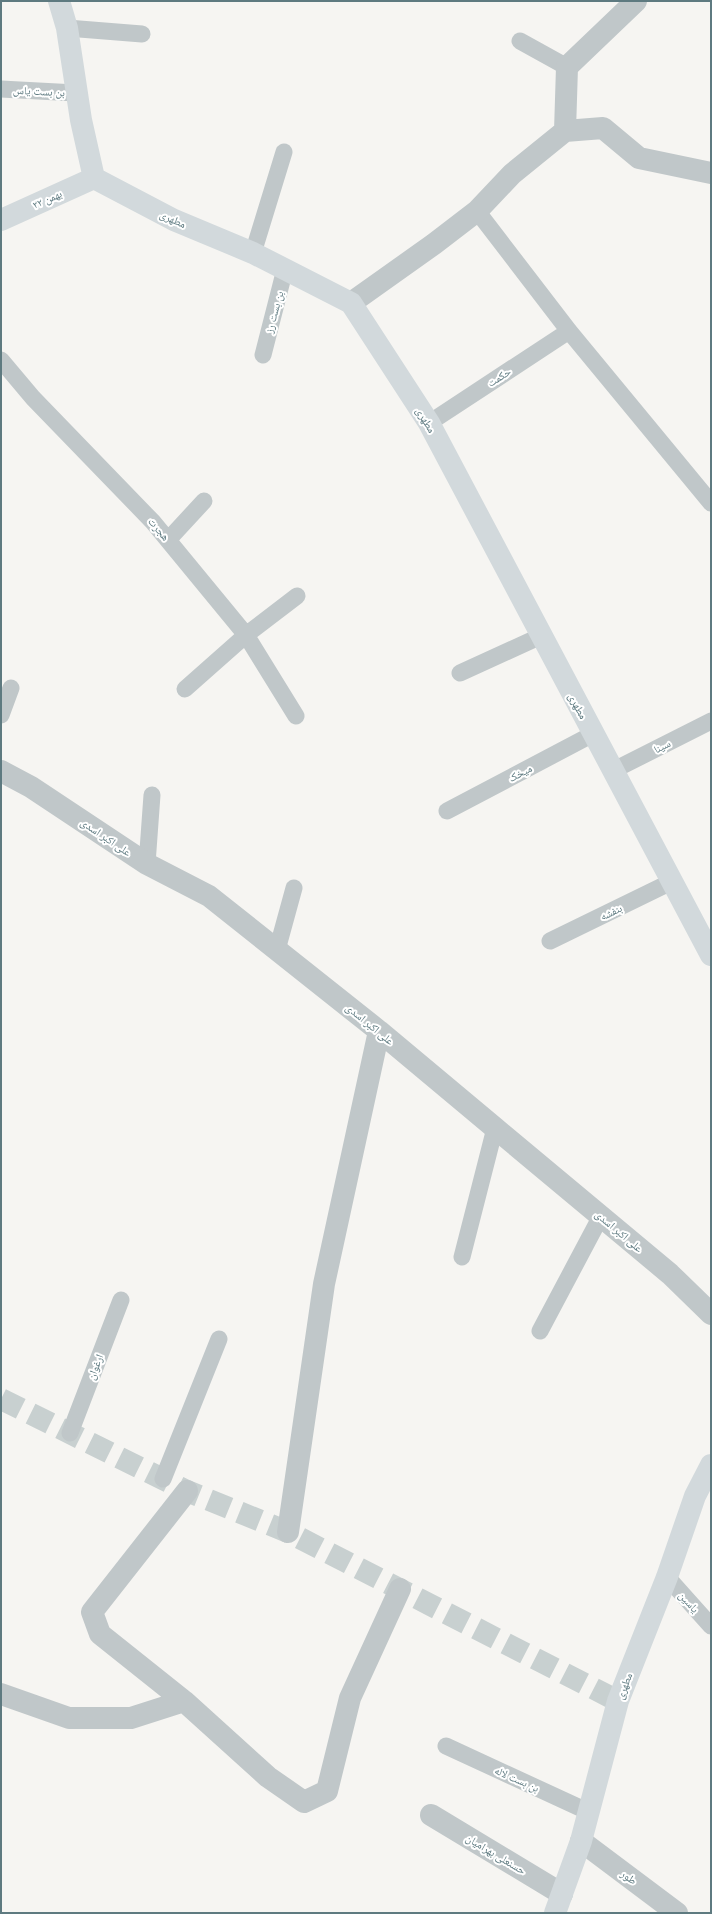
<svg xmlns="http://www.w3.org/2000/svg" width="712" height="1914" font-family="'Noto Sans','Noto Naskh Arabic',sans-serif">
<style>
.lines{fill:none;stroke-linecap:round;stroke-linejoin:round}
.minor-tunnel{stroke:#c8d0d0;stroke-width:22;stroke-dasharray:22 11;stroke-linecap:butt}
.service{stroke:#c0c7c9;stroke-width:17}
.minor{stroke:#c0c7c9;stroke-width:22}
.secondary{stroke:#d2d9dc;stroke-width:22}
.labels{text-anchor:middle;stroke-width:4;stroke-linejoin:round;paint-order:stroke}
.street-label{font-size:11px;fill:#5e7a80;stroke:#fff}
</style>
<rect width="100%" height="100%" fill="#f6f5f2"/>
<g class="lines">
<path class="minor-tunnel" d="M1 1399 187 1491 288 1532 618 1701"/>
<path class="service" d="M67 28 142 34
M520 41 567 67
M1 89 76 93
M477 211 569 331 711 503
M253 253 284 152
M263 355 285 269
M1 360 33 398 153 522 246 635 296 716
M429 423 569 331
M168 540 204 501
M460 673 541 636
M185 689 246 635 297 596
M1 715 11 688
M612 771 711 721
M447 811 593 734
M147 864 152 795
M550 941 671 882
M277 950 294 888
M462 1257 495 1128
M540 1331 601 1216
M70 1433 121 1300
M163 1479 219 1339
M667 1577 711 1626
M446 1746 589 1812"/>
<path class="minor" d="M565 131 567 67 636 1
M351 303 434 244 477 211 512 174 565 131 603 128 639 158 711 173
M1 771 31 787 147 864 209 896 379 1031 495 1128 670 1274 711 1314
M187 1491 92 1612 100 1634 184 1701 268 1777 304 1802 327 1791 350 1698 400 1589
M288 1532 324 1284 379 1031
M1 1694 69 1718H131L184 1701
M431 1815 562 1894
M581 1841 677 1913"/>
<path class="secondary" d="M59 1 67 28 81 120 94 178 174 220 253 253 351 303 429 423 711 955
M1 220 94 178
M555 1913 581 1841 618 1701 667 1577 695 1496 711 1465"/>
</g>
<g class="labels">
<g class="street-label">
<text transform="translate(39 91) rotate(3)" y="4">بن بست یاس</text>
<text transform="translate(47 199) rotate(-24)" y="4">۲۲ بهمن</text>
<text transform="translate(173 219) rotate(25)" y="4">مطهری</text>
<text transform="translate(274 312) rotate(-75)" y="4">بن بست رز</text>
<text transform="translate(499 377) rotate(-33)" y="4">حکمت</text>
<text transform="translate(426 420) rotate(59)" y="4">مطهری</text>
<text transform="translate(159 529) rotate(49)" y="4">هجرت</text>
<text transform="translate(578 706) rotate(62)" y="4">مطهری</text>
<text transform="translate(662 746) rotate(-27)" y="4">سینا</text>
<text transform="translate(520 773) rotate(-28)" y="4">میخک</text>
<text transform="translate(106 837) rotate(34)" y="4">علی اکبر اسدی</text>
<text transform="translate(611 912) rotate(-26)" y="4">بنفشه</text>
<text transform="translate(370 1024) rotate(39)" y="4">علی اکبر اسدی</text>
<text transform="translate(619 1231) rotate(40)" y="4">علی اکبر اسدی</text>
<text transform="translate(95 1367) rotate(-69)" y="4">ارغوان</text>
<text transform="translate(689 1602) rotate(48)" y="4">یاسین</text>
<text transform="translate(624 1686) rotate(-69)" y="4">مطهری</text>
<text transform="translate(517 1779) rotate(24)" y="4">بن بست لاله</text>
<text transform="translate(496 1854) rotate(31)" y="4">حسنعلی بهرامیان</text>
<text transform="translate(629 1877) rotate(37)" y="4">طور</text>
</g>
</g>
<rect width="712" height="1914" fill="none" stroke="#5e7a80" stroke-width="4"/>
</svg>
